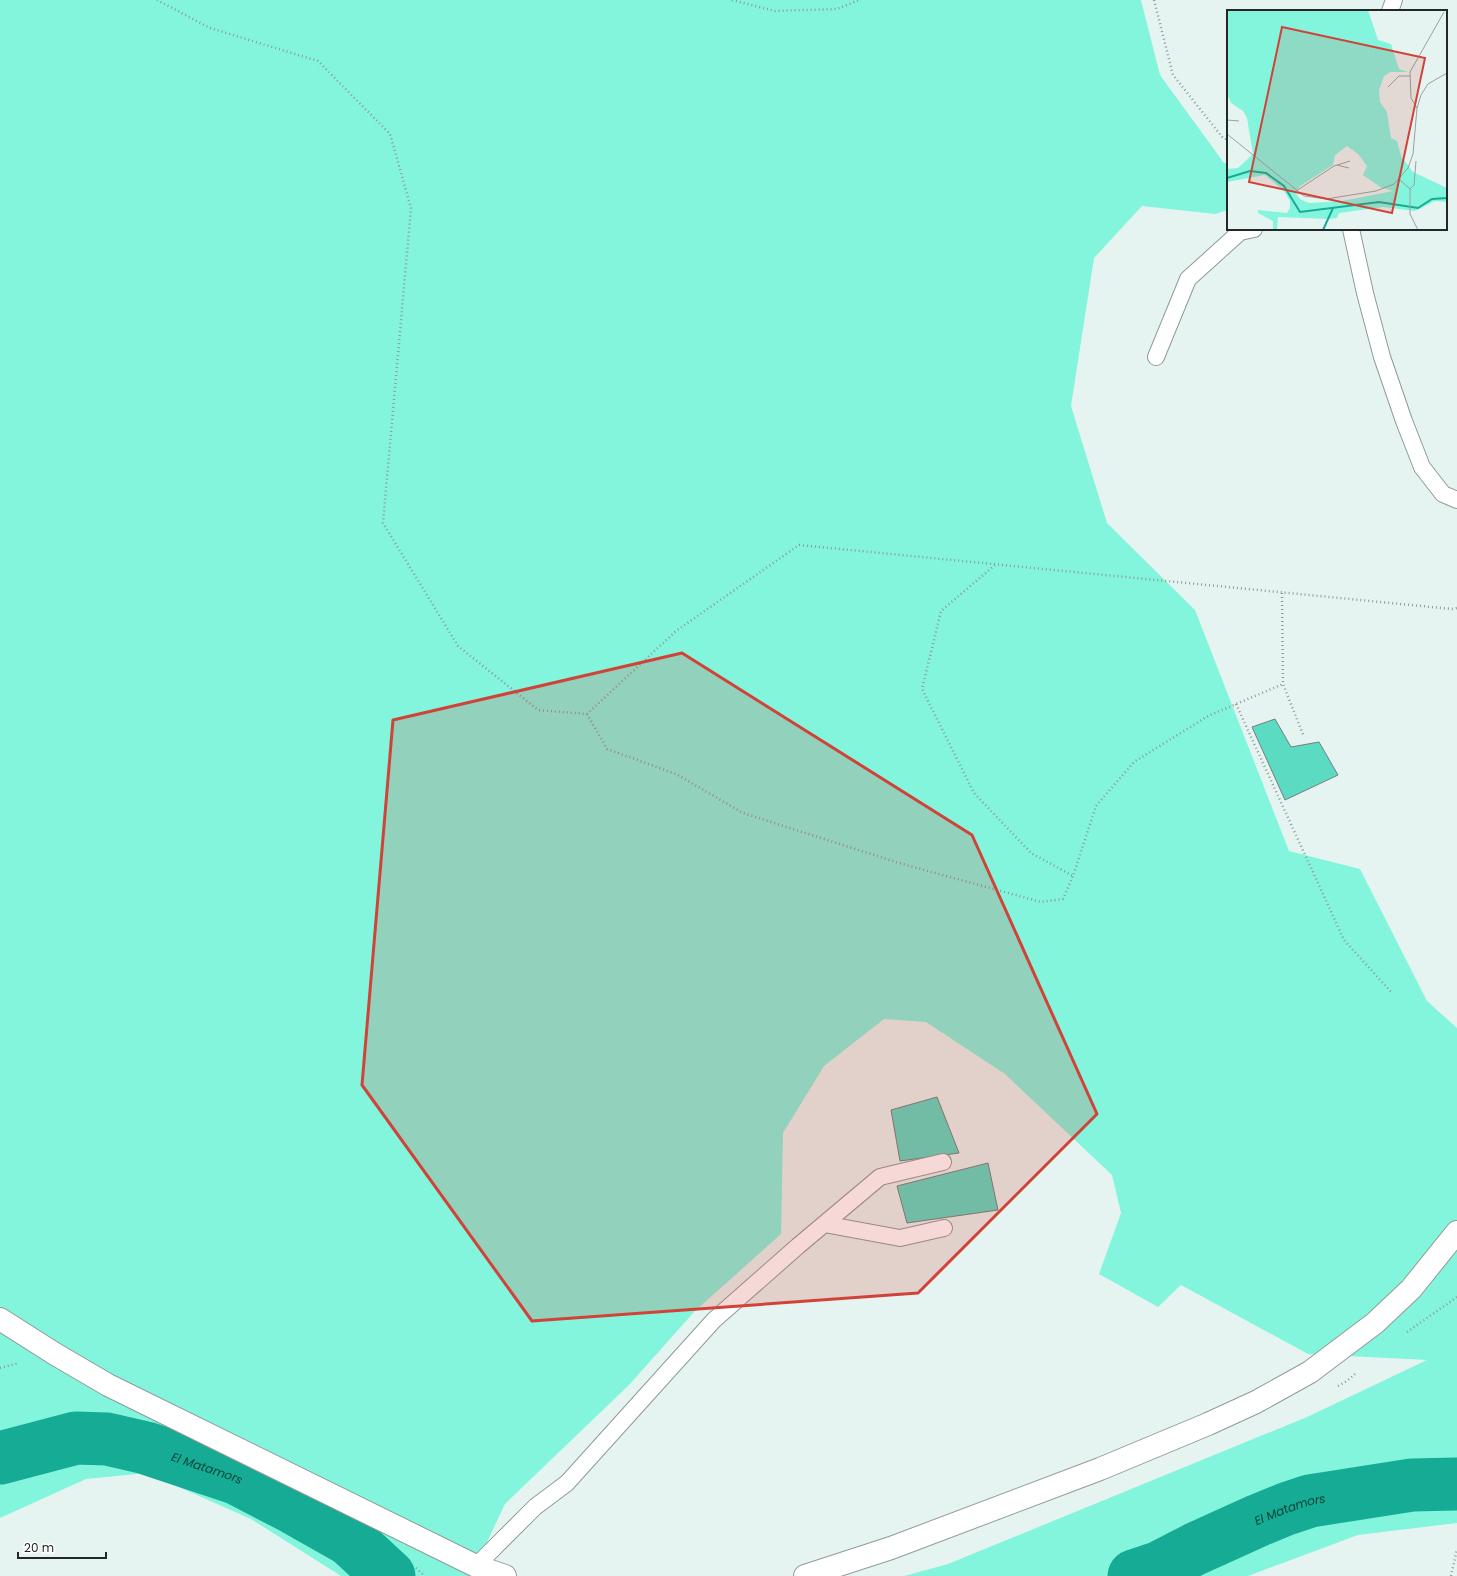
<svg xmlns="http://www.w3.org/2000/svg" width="1457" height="1576" font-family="Poppins,sans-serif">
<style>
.green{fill:#83f5dd}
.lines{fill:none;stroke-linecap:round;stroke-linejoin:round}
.river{stroke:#16ab94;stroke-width:53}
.building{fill:#5bdbc2;stroke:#737f7c}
.service-casing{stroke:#8f9b98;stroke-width:18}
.tertiary-casing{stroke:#8f9b98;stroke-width:24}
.path{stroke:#909a98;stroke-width:2.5;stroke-dasharray:1 3;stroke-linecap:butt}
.service{stroke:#fff;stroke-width:16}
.tertiary{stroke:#fff;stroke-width:22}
.marked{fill:#d14339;fill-opacity:0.2;stroke:#d14339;stroke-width:3;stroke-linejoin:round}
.labels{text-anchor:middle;stroke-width:4;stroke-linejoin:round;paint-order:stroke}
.water-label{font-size:12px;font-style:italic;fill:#09443a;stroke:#fff}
.inset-river{fill:none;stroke:#16ab94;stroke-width:2}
.inset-road{fill:none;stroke:#98a2a0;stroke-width:1}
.view{fill:#d14339;fill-opacity:0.15;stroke:#d14339;stroke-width:2}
.inset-edge{fill:none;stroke:#232827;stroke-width:2}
</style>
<rect width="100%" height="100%" fill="#e6f4f1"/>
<path class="green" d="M0 0H1141L1160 75 1224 163 1228 164V210L1215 214 1142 206 1094 258 1071 406 1107 523 1195 610 1289 851 1360 869 1427 1001 1457 1028V1523L1358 1535 1248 1576H904L948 1564 1307 1417 1427 1360 1308 1354 1181 1285 1158 1307 1099 1274 1121 1213 1112 1175 1005 1074 926 1022 884 1019 824 1066 783 1133 781 1234 695 1311 629 1385 505 1504 471 1576H341L251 1519 147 1473 86 1479 0 1518Z"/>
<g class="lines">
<g class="river">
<path id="s1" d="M0 1458 76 1438 107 1439 146 1448 236 1478 290 1506 350 1540 389 1576"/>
<path id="s2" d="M1134 1576 1158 1568 1195 1549 1259 1520 1286 1509 1310 1501 1412 1485 1457 1484"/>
</g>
</g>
<path class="building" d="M1275 719 1291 747 1319 742 1338 775 1285 800 1252 727Z
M937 1097 959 1153 900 1161 891 1110Z
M988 1163 998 1210 907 1223 897 1186Z"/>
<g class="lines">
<g class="service-casing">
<path id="service" d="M1390 11 1394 0
M1351 229 1365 293 1382 357 1404 421 1422 467 1443 494 1457 500
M1156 357 1188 279 1240 232 1254 229
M824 1224 900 1238 944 1228
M476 1566 535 1507 567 1483 714 1320 798 1246 880 1177 943 1162"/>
</g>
<g class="tertiary-casing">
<path id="tertiary" d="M0 1319 55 1354 108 1385 476 1566 505 1576
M805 1576 891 1548 1100 1469 1208 1424 1256 1402 1310 1372 1375 1323 1411 1289 1457 1232"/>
</g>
<path class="path" d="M157 0 210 28 318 61 390 134 411 208 383 523 458 646 538 710 587 714 676 631 799 545 1452 609 1457 608
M732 0 775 11 837 9 859 0
M1154 0 1173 75 1223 138 1228 140
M995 565 941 611 922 689 974 793 1031 853 1073 876 1096 806 1134 762 1208 716 1283 684
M1282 593 1283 684 1304 737
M1236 704 1344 940 1392 993
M587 714 607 749 676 774 743 813 899 863 1041 902 1063 899 1073 876
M1407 1332 1457 1297
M0 1368 19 1363
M1338 1386 1347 1381 1355 1374
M416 1568 425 1576
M1451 1576 1457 1549"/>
<use href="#service" class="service"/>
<use href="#tertiary" class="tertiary"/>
</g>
<path class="marked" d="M682 653 972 835 1097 1114 918 1293 532 1321 362 1085 393 720Z"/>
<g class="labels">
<g class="water-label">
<text dy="4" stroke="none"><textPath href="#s1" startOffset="214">El Matamors</textPath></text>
<text dy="4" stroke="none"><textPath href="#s2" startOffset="170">El Matamors</textPath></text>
</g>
</g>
<g transform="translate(1227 10)">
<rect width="220" height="220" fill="#e6f4f1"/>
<path d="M0 0H141L151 30 164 34 172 59 181 62H163L157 66 152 80 153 92 160 102 164 128 170 131 174 146 186 162 220 178V192L208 191 188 201 156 197 112 203 110 208 101 209 51 207 50 220H46V211L31 203V200L60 203 63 198V191L57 181 38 165 0 172V159L11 158 26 144 20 108 16 101 4 93 0 84ZM120 136 131 144 140 156 136 165 155 178 166 181 115 191 82 193 73 189 68 182 73 176 106 155 108 145Z" fill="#83f5dd" fill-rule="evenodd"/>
<path class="inset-river" d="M0 168 23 161 39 163 57 176 73 202 152 192 191 198 205 189 220 188M96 220 106 198"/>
<path class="inset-road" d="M161 77 172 66H183M190 98 184 88 183 62 217 2M0 110 12 111M0 124 77 186 99 189 149 181 167 174 181 158 186 144 190 98 194 85 201 74 220 63M110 155 122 158M172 169 183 179V204L191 220M183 179 187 175 189 151M69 181 107 156 123 151"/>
<path class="view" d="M55 17 198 48 165 203 22 172Z"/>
<rect width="220" height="220" class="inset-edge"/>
</g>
<path d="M18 1552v6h88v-6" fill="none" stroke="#232827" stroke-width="2"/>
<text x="24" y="1552" font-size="12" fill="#232827" stroke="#ffffff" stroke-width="3" paint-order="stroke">20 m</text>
</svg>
